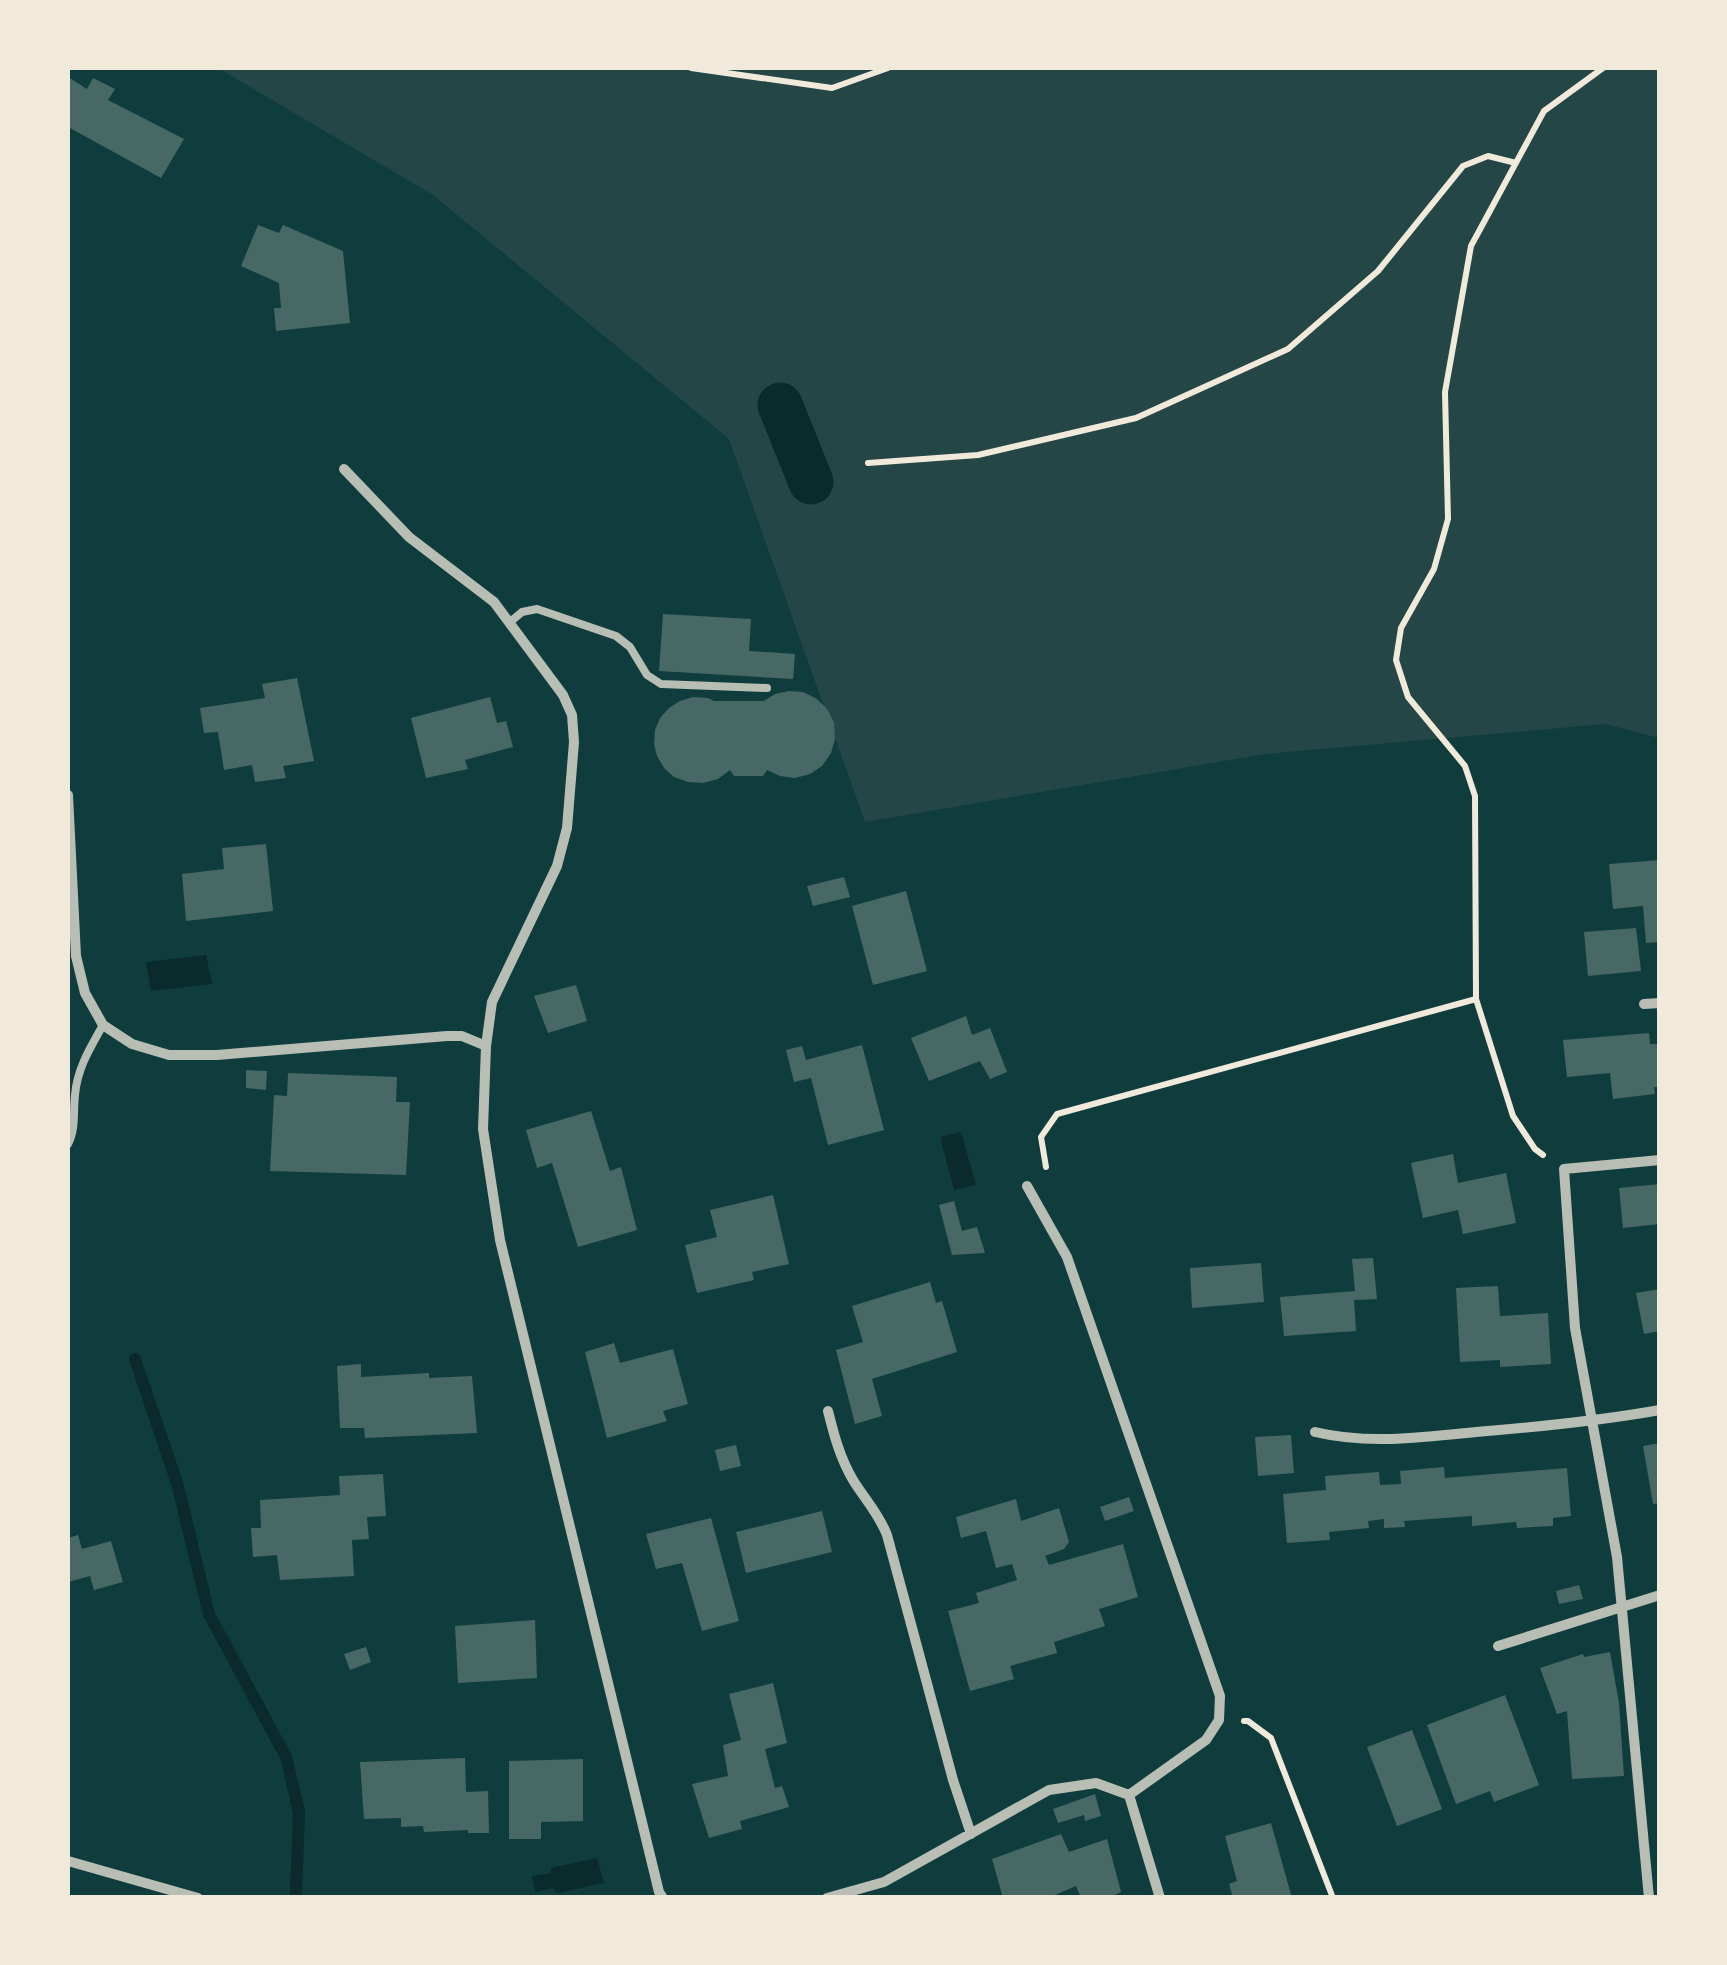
<svg xmlns="http://www.w3.org/2000/svg" width="1727" height="1965" font-family="Commissioner,sans-serif">
<style>
.green{fill:#244646}
.water{fill:#0a2a2b}
.lines{fill:none;stroke-linecap:round;stroke-linejoin:round}
.stream{stroke:#0a2a2b;stroke-width:12}
.canal{stroke:#0a2a2b;stroke-width:45}
.building{fill:#486865}
.path{stroke:#f1e9da;stroke-width:6}
.service{stroke:#b8beb3;stroke-width:8}
.minor{stroke:#b8beb3;stroke-width:10}
</style>
<rect width="100%" height="100%" fill="#0f3d3e"/>
<path class="green" d="M218 68H1659V738L1605 724 1265 754 865 822 729 439 433 195Z"/>
<path class="water" d="M206 955 212 984 151 991 146 962Z
M961 1132 976 1185 954 1190 940 1137Z
M597 1858 604 1883 557 1893 553 1888 535 1892 532 1876 551 1873V1868Z"/>
<g class="lines">
<path class="stream" d="M135 1359 177 1483 209 1614 286 1757 299 1812 296 1894"/>
<path class="canal" d="M780 405 811 482"/>
</g>
<path class="building" d="M68 77 87 89 93 78 115 89 108 100 184 139 161 178 68 127Z
M258 225 279 233 283 225 343 251 350 323 276 331 274 308H281L279 283 241 266Z
M663 614 751 619 749 651 795 654 793 679 659 671Z
M297 678 314 761 283 766 286 778 255 782 252 765 224 770 218 732 204 733 200 708 265 698 262 684Z
M789 691 803 692 817 699 828 710 834 723 835 739 831 753 822 766 810 774 795 778 780 776 767 770 763 776H734L730 770 718 779 703 783 688 782 674 777 664 768 657 756 654 744 655 730 660 718 669 708 680 701 693 697 708 698 714 701H764L775 694Z
M490 697 497 723 506 721 513 747 465 760 468 769 426 778 411 718Z
M266 844 273 911 186 921 182 874 224 869 222 848Z
M1660 860V942L1646 943 1643 906 1613 909 1609 864Z
M844 877 850 897 813 906 807 886Z
M906 891 927 971 873 985 852 906Z
M1636 928 1641 971 1588 976 1584 932Z
M576 985 587 1021 548 1033 534 996Z
M966 1016 972 1035 990 1028 1007 1072 990 1079 980 1061 929 1081 911 1038Z
M1649 1033 1650 1044H1660V1087H1654L1655 1094 1613 1099 1610 1073 1567 1077 1563 1040Z
M862 1045 884 1130 828 1145 811 1078 794 1082 786 1050 802 1046 806 1060Z
M246 1070 267 1071 266 1090 246 1088Z
M288 1073 397 1077 396 1102H410L406 1175 270 1171 274 1095 287 1096Z
M591 1111 610 1171 621 1167 637 1230 578 1247 552 1163 537 1168 526 1130Z
M1453 1154 1458 1183 1506 1173 1516 1223 1463 1234 1458 1210 1423 1218 1411 1163Z
M1660 1184V1224L1623 1228 1619 1188Z
M773 1195 789 1264 752 1272 754 1280 697 1293 685 1245 717 1237 710 1210Z
M954 1201 962 1231 977 1227 985 1253 952 1255 939 1205Z
M1373 1258 1377 1299 1354 1300 1356 1331 1284 1336 1280 1297 1355 1291 1352 1259Z
M1261 1263 1264 1302 1192 1308 1190 1268Z
M930 1282 936 1303 942 1301 957 1352 872 1379 882 1416 855 1424 836 1350 863 1342 852 1306Z
M1498 1286 1500 1316 1548 1313 1551 1364 1500 1367V1360L1460 1362 1456 1288Z
M1660 1289V1331L1644 1334 1636 1293Z
M614 1343 620 1363 673 1349 688 1404 663 1411 667 1421 607 1438 585 1352Z
M361 1364V1377L429 1373V1378L472 1376 477 1433 365 1438 364 1428H340L337 1366Z
M1291 1435 1294 1473 1258 1476 1255 1437Z
M1660 1443V1503L1653 1504 1643 1446Z
M736 1445 741 1466 720 1471 715 1450Z
M1444 1467 1445 1478 1567 1468 1571 1516 1553 1518V1526L1517 1528 1516 1522 1472 1526V1516L1404 1521 1405 1527 1384 1528V1519L1368 1521 1369 1528 1329 1532 1330 1540 1287 1543 1283 1494 1326 1490 1325 1476 1379 1472 1380 1485 1401 1484 1400 1471Z
M383 1474 386 1516 367 1517 369 1539 352 1540 354 1576 280 1580 277 1555 253 1557 251 1528H261L260 1500 340 1495 339 1476Z
M1129 1497 1134 1511 1105 1521 1100 1507Z
M1016 1499 1021 1521 1059 1508 1069 1542 1064 1549 1045 1556 1049 1565 1123 1544 1138 1597 1099 1609 1105 1626 1054 1642 1057 1653 1010 1666 1014 1679 970 1691 948 1611 979 1603 976 1593 1017 1580 1012 1564 996 1568 986 1531 961 1538 956 1517Z
M822 1511 832 1552 746 1573 736 1532Z
M711 1518 739 1621 702 1631 682 1563 656 1569 646 1534Z
M78 1535 82 1549 111 1541 123 1582 94 1590 90 1576 68 1582V1538Z
M1579 1585 1583 1599 1559 1604 1556 1591Z
M535 1620 537 1678 458 1683 455 1626Z
M366 1647 371 1662 350 1670 344 1654Z
M1610 1652 1619 1703 1624 1776 1572 1779 1567 1711 1557 1714 1540 1668 1583 1654 1584 1657Z
M773 1683 787 1743 765 1749 775 1788 782 1786 789 1807 740 1821 742 1829 709 1838 692 1784 728 1776 723 1745 741 1740 729 1694Z
M1505 1695 1539 1785 1494 1802 1490 1791 1456 1804 1427 1725Z
M1412 1730 1442 1809 1397 1826 1367 1747Z
M465 1758 466 1792 488 1791 489 1833H468V1830L424 1832 423 1826 401 1827V1818L364 1819 360 1762Z
M583 1759V1821L541 1822V1839H509V1761Z
M1095 1794 1101 1816 1085 1821 1084 1815 1058 1823 1053 1809Z
M1271 1823 1292 1898H1233L1229 1884 1237 1881 1225 1836Z
M1061 1834 1069 1852 1107 1839 1121 1892 1109 1898H1081L1076 1886 1048 1898H1003L992 1859Z"/>
<g class="lines">
<path class="path" d="M691 68 832 88 888 68
M868 463 978 455 1136 418 1288 349 1378 271 1463 166 1488 156 1516 163
M1543 1155 1535 1149 1513 1116 1476 999 1475 796 1465 766 1408 697 1396 660 1401 628 1434 569 1448 519 1445 392 1471 246 1544 111 1603 68
M1046 1167 1041 1137 1057 1114 1476 999
M1244 1721H1248L1271 1738 1333 1898"/>
<path class="service" d="M509 623 522 612 537 609 616 636 630 647 647 675 661 684 767 688
M68 1144C76 1129 73 1112 75 1095 77 1069 90 1048 103 1025"/>
<path class="minor" d="M344 469 409 537 494 602 563 695 572 715 574 742 567 828 557 866 492 1002 486 1046 483 1129 500 1240 659 1892 663 1898
M68 795 76 956 85 993 103 1025 132 1044 169 1055H217L447 1036H462L486 1046
M1644 1004 1660 1003
M1027 1186 1067 1257 1220 1696 1219 1720 1206 1740 1129 1795
M828 1411C834 1435 840 1458 853 1480 864 1498 879 1514 887 1535L953 1780 971 1834
M1315 1432C1370 1445 1421 1437 1476 1432 1538 1427 1598 1421 1660 1410
M1498 1646 1660 1595
M68 1861 198 1898
M827 1898 884 1882 1049 1790 1096 1783 1129 1795 1160 1898
M1649 1898 1617 1557 1575 1328 1564 1169 1660 1160"/>
</g>
<rect width="1727" height="1965" fill="none" stroke="#f1e9da" stroke-width="140"/>
</svg>
